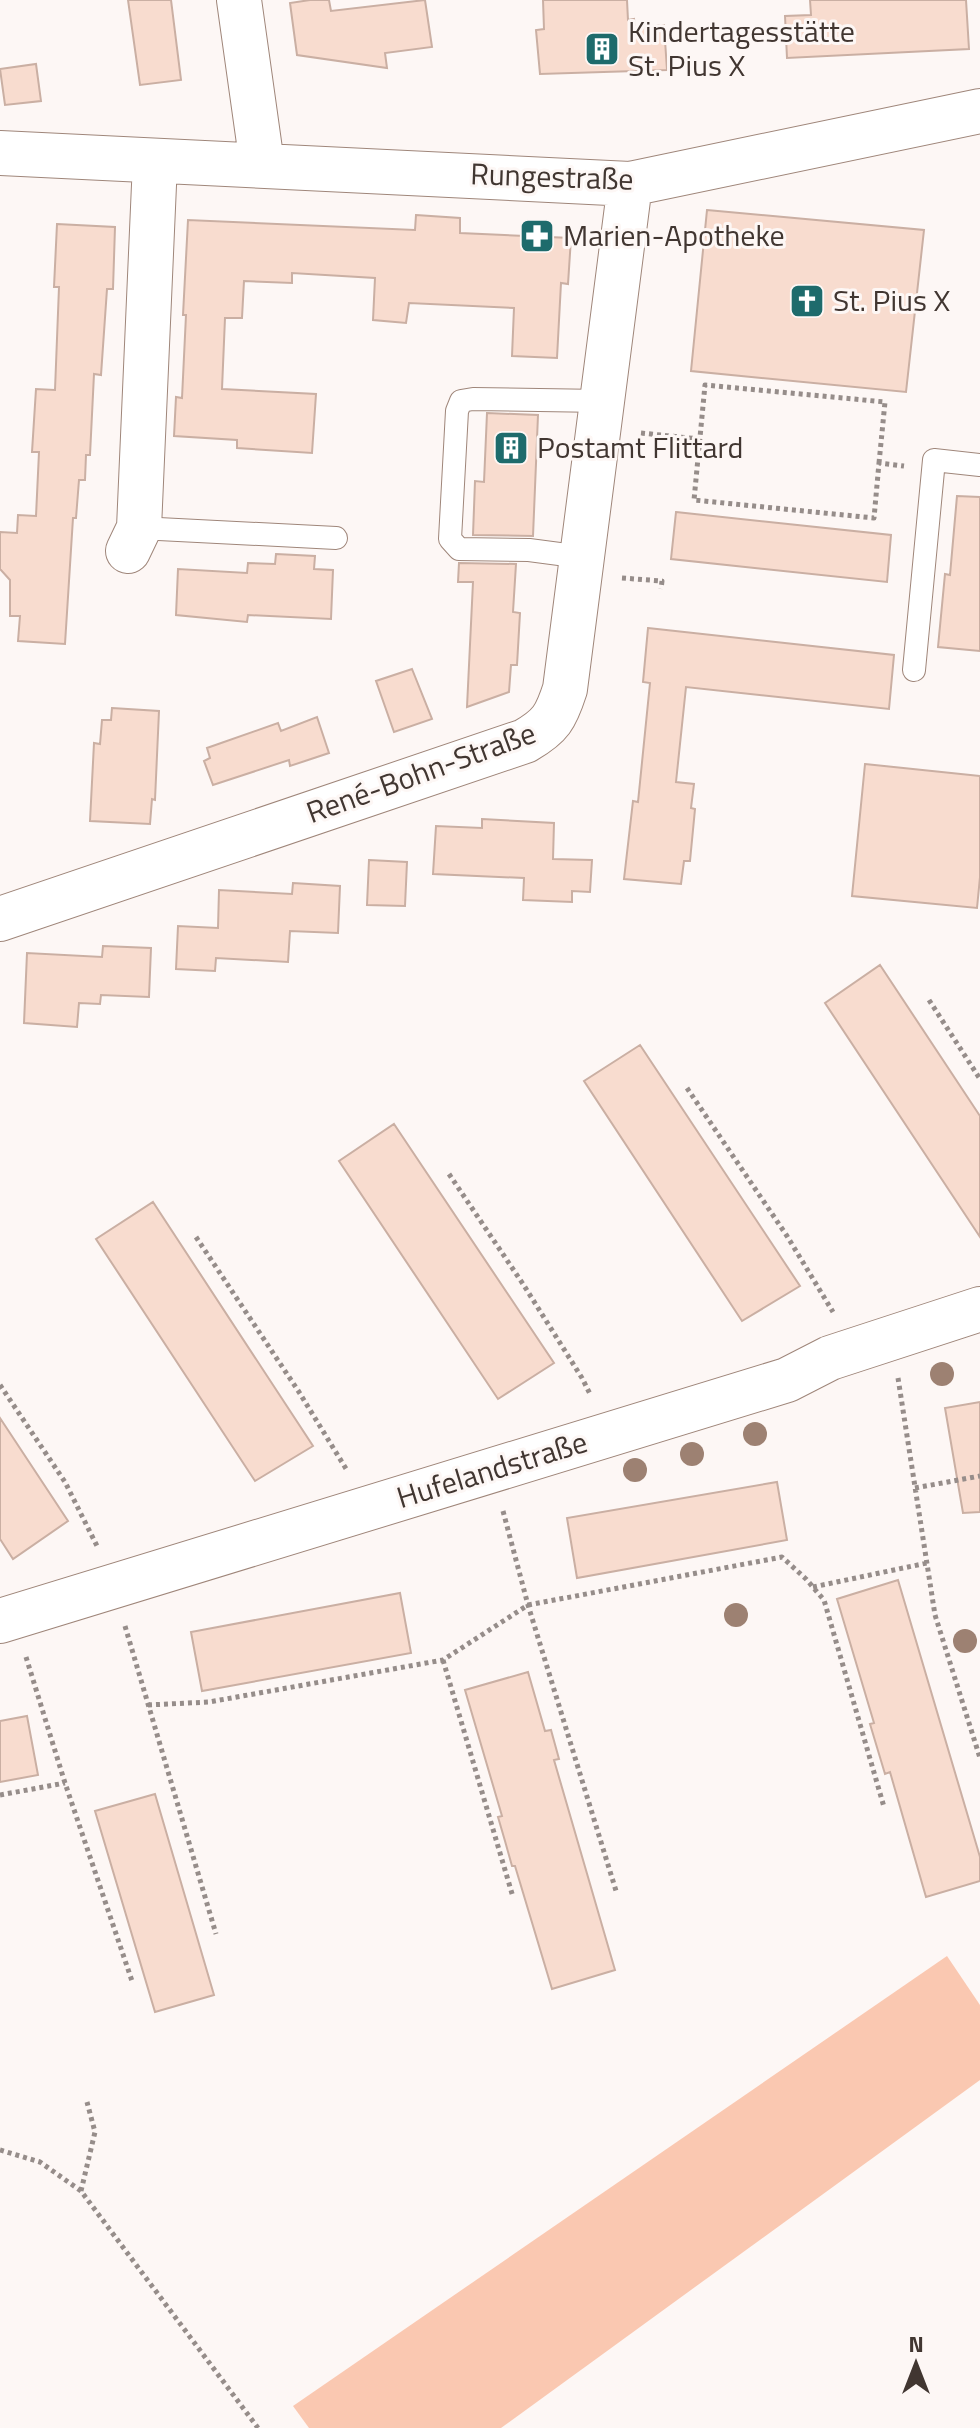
<svg xmlns="http://www.w3.org/2000/svg" width="980" height="2428" font-family="'Titillium Web',sans-serif">
<style>
.green{fill:#fac8b1}
.building{fill:#f8dccf;stroke:#caafa3;stroke-width:2}
.lines{fill:none;stroke-linecap:round;stroke-linejoin:round}
.lane-casing{stroke:#9f867a;stroke-width:24}
.street-casing{stroke:#9f867a;stroke-width:46}
.path{stroke:#968d8a;stroke-width:5;stroke-dasharray:4 4;stroke-linecap:butt}
.lane{stroke:#fff;stroke-width:22}
.street{stroke:#fff;stroke-width:44}
.tree{fill:#9d8172}
.labels{text-anchor:middle;stroke-width:6;stroke-linejoin:round;paint-order:stroke}
.poi-label{font-size:30px;fill:#413631;stroke:#fdf7f5;text-anchor:start}
.street-label{font-size:30px;fill:#413631;stroke:#fdf7f5}
</style>
<rect width="100%" height="100%" fill="#fdf7f5"/>
<path class="green" d="M947 1956 980 2005V2080L501 2428H309L293 2406Z"/>
<path class="building" d="M128 0H171L181 80 140 85Z
M310 0H329L331 11 425 0 432 47 385 53 387 68 297 55 290 3Z
M543 0H627L628 20 634 19 635 27 664 25 667 70 540 74 536 30 544 29Z
M810 0H966L969 49 787 58 785 16 811 15Z
M36 64 41 101 5 105 0 69Z
M707 210 924 230 906 392 691 371Z
M416 215 460 218V233L571 238 568 284 561 283 557 358 512 356 514 308 409 303 406 323 373 320 375 278 292 273V283L244 281 242 318H225L222 389 316 394 312 453 237 448V440L174 436 176 397 182 398 186 315H183L188 220 415 230Z
M57 224 115 227 113 289H107L101 375 94 374 90 455H86L85 480H79L76 518H73L65 644 18 641 20 616H10V580L0 569V532L17 533 18 515 36 516 39 452H32L36 389 55 390 59 287H54Z
M487 413 538 415 533 536 473 535 475 481 484 482Z
M957 496 980 497V651L938 647 945 574 950 575Z
M676 512 891 535 887 582 671 559Z
M276 554 315 556 314 569 333 570 331 619 248 615 247 622 176 615 178 569 247 573 248 563 275 564Z
M459 563 516 564 513 612 520 613 517 665H511L509 692 467 707 473 582H458Z
M648 628 894 655 889 709 686 687 676 782 694 784 691 808 695 809 690 861H684L681 884 624 879 633 801 638 802 650 683 643 682Z
M412 669 432 719 394 732 376 681Z
M112 708 159 711 155 800 152 799 150 824 90 821 94 743 100 744 102 720H111Z
M317 717 329 753 290 766 289 760 213 785 204 761 210 758 207 748 278 723 281 731Z
M865 764 980 776V877L977 908 852 896Z
M482 819 554 823 553 859 592 860 590 892 572 891V902L523 900 524 878 433 874 436 826 482 828Z
M369 860 407 862 405 906 367 905Z
M293 883 340 886 338 933 290 931 288 962 216 958 215 971 176 969 178 926 218 928 219 890 292 894Z
M103 946 151 948 149 997 101 995 100 1004 79 1003 77 1027 24 1023 27 953 102 957Z
M880 965 980 1116V1237L825 1003Z
M640 1045 800 1286 742 1321 584 1081Z
M394 1124 554 1363 498 1399 339 1161Z
M153 1202 313 1446 255 1481 96 1239Z
M980 1402V1512L963 1513 945 1408Z
M0 1418 68 1521 13 1559 0 1539Z
M777 1482 787 1540 577 1578 567 1518Z
M898 1580 980 1857V1881L926 1897 890 1772 885 1774 870 1724 874 1723 837 1599Z
M400 1593 411 1653 202 1691 191 1632Z
M528 1672 545 1731 551 1730 559 1759 554 1760 615 1970 552 1989 515 1866H512L505 1841 498 1817 502 1816 465 1690Z
M27 1716 38 1775 0 1782V1721Z
M155 1794 214 1995 155 2012 95 1811Z"/>
<g class="lines">
<g class="lane-casing">
<path id="lane" d="M139 528 336 538
M582 557 529 550 459 549 450 539 457 411 461 401 473 399 602 401
M914 670 934 460 980 465"/>
</g>
<g class="street-casing">
<path id="street" d="M239 0 262 164
M0 153 630 184 980 111
M128 551 139 528 155 162
M0 919 525 741C551 726 556 717 565 689L630 184
M0 1621 787 1380 830 1358 980 1309"/>
</g>
<path class="path" d="M641 433 699 439
M879 463 885 402 705 385 694 500 874 518 879 463 904 466
M622 578 662 581 661 589
M929 1000 980 1079
M687 1088 787 1236 833 1312
M449 1174 523 1284 582 1378 591 1396
M196 1237 299 1392 348 1472
M898 1378 935 1615 980 1758
M0 1385 65 1482 98 1548
M915 1488 980 1476
M503 1511 528 1605 617 1894
M813 1587 927 1563
M125 1626 216 1934
M26 1657 65 1783 132 1981
M443 1660 513 1897
M148 1705 209 1702 443 1660 528 1605 782 1557 806 1579 824 1600 884 1807
M0 1795 65 1783
M0 2150 40 2162 81 2191 258 2428
M81 2191 95 2132 87 2102"/>
<use href="#lane" class="lane"/>
<use href="#street" class="street"/>
</g>
<g class="tree">
<circle cx="942" cy="1374" r="12"/>
<circle cx="755" cy="1434" r="12"/>
<circle cx="692" cy="1454" r="12"/>
<circle cx="635" cy="1470" r="12"/>
<circle cx="736" cy="1615" r="12"/>
<circle cx="965" cy="1641" r="12"/>
</g>
<defs>
<g id="building-square" transform="scale(1.8)"><rect x="-9" y="-9" width="18" height="18" rx="4" fill="#1e6b6c" stroke="#fdf7f5"/><path d="M-4-6H4V6H1V3H-1V6H-4ZM-2.5-4.3h1.7v1.8h-1.7ZM.8-4.3h1.7v1.8H.8ZM-2.5-1h1.7V.8h-1.7ZM.8-1h1.7V.8H.8Z" fill="#fff"/></g>
<g id="pharmacy-square" transform="scale(1.8)"><rect x="-9" y="-9" width="18" height="18" rx="4" fill="#1e6b6c" stroke="#fdf7f5"/><path d="M-2-6h4v4h4v4h-4v4h-4v-4h-4v-4h4Z" fill="#fff"/></g>
<g id="church-square" transform="scale(1.8)"><rect x="-9" y="-9" width="18" height="18" rx="4" fill="#1e6b6c" stroke="#fdf7f5"/><path d="M-1.2-6h2.4v3.5h3.3v2.4h-3.3V6h-2.4V-.1h-3.3v-2.4h3.3Z" fill="#fff"/></g>
</defs>
<g fill-rule="evenodd">
<use href="#building-square" x="602" y="49"/>
<use href="#pharmacy-square" x="537" y="236"/>
<use href="#church-square" x="807" y="301"/>
<use href="#building-square" x="511" y="448"/>
</g>
<g class="labels">
<g class="poi-label">
<text x="628" y="42">Kindertagesstätte<tspan x="628" dy="34">St. Pius X</tspan></text>
<text x="563" y="246">Marien-Apotheke</text>
<text x="833" y="311">St. Pius X</text>
<text x="537" y="458">Postamt Flittard</text>
</g>
<g class="street-label">
<text transform="translate(552 177) rotate(2)" y="10">Rungestraße</text>
<text transform="translate(421 773) rotate(-20)" y="10">René-Bohn-Straße</text>
<text transform="translate(492 1470) rotate(-17)" y="10">Hufelandstraße</text>
</g>
</g>
<g transform="translate(916 2364)" stroke="#fdf7f5" stroke-width="6" paint-order="stroke">
<path d="M0-6L14 30L0 20L-14 30Z" fill="#413631"/>
<text y="-12" font-size="22" font-weight="bold" text-anchor="middle" fill="#413631">N</text>
</g>
</svg>
